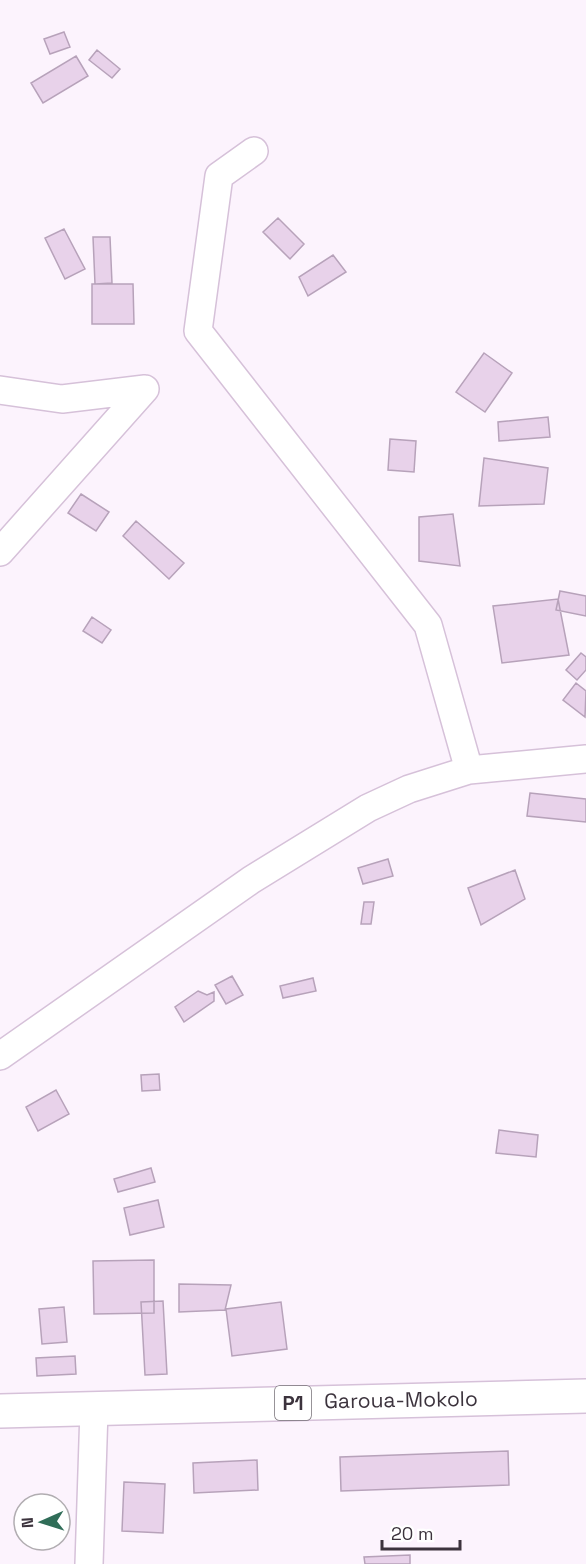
<svg xmlns="http://www.w3.org/2000/svg" width="586" height="1564" font-family="'Space Grotesk',sans-serif">
<style>
.building{fill:#e8d2ea;stroke:#b7a2ba;stroke-width:1.5}
.lines{fill:none;stroke-linecap:round;stroke-linejoin:round}
.minor-casing{stroke:#d6c1d9;stroke-width:30}
.primary-casing{stroke:#d6c1d9;stroke-width:36}
.minor{stroke:#fff;stroke-width:27}
.primary{stroke:#fff;stroke-width:33}
.labels{text-anchor:middle;stroke-width:6;stroke-linejoin:round;paint-order:stroke}
.shield{fill:#fff;stroke:#767077;stroke-width:1.5}
.shield-label{font-size:20px;font-weight:bold;fill:#3c333d}
.street-label{font-size:21px;fill:#3c333d;stroke:#fff}
</style>
<rect width="100%" height="100%" fill="#fcf3fd"/>
<path class="building" d="M64 32 70 47 50 54 44 39Z
M97 50 120 69 112 78 89 60Z
M76 56 88 76 43 103 31 83Z
M278 218 304 244 290 259 263 232Z
M64 229 85 269 65 279 45 238Z
M93 237H110L112 283 95 284Z
M333 255 346 272 308 296 299 277Z
M92 284H133L134 324H92Z
M484 353 512 373 485 412 456 392Z
M548 417 550 437 499 441 498 422Z
M390 439 416 441 414 472 388 470Z
M484 458 548 468 544 504 479 506Z
M81 494 109 512 96 531 68 513Z
M453 514 460 566 419 561V517Z
M136 521 184 563 169 579 123 536Z
M560 591 586 596V616L556 610Z
M558 599 569 655 502 663 493 606Z
M92 617 111 630 102 643 83 631Z
M581 653 586 657V670L577 680 566 670Z
M576 683 586 691 585 717 563 700Z
M530 793 586 799V822L527 816Z
M388 859 393 876 363 884 358 868Z
M515 870 525 899 481 925 468 888Z
M364 902H374L371 924H361Z
M232 976 243 995 226 1004 215 985Z
M313 978 316 991 283 998 280 986Z
M198 991 207 995 214 992V1001L184 1022 175 1007Z
M159 1074 160 1090 142 1091 141 1075Z
M56 1090 69 1114 38 1131 26 1107Z
M499 1130 538 1135 536 1157 496 1153Z
M151 1168 155 1182 118 1192 114 1179Z
M158 1200 164 1227 130 1235 124 1208Z
M154 1260V1313L94 1314 93 1261Z
M179 1284 231 1285 225 1310 179 1312Z
M163 1301 167 1374 145 1375 141 1302Z
M281 1302 287 1349 232 1356 226 1309Z
M64 1307 67 1342 42 1344 39 1309Z
M75 1356 76 1374 37 1376 36 1358Z
M508 1451 509 1485 341 1491 340 1457Z
M257 1460 258 1490 194 1493 193 1463Z
M124 1482 165 1484 163 1533 122 1531Z
M410 1555V1564H365L364 1557Z"/>
<g class="lines">
<g class="minor-casing">
<path id="minor" d="M254 151 219 176 198 331 428 625 469 770
M0 390 62 399 145 389
M0 552 145 389
M0 1056 251 880 368 808 409 789 469 770 586 759
M89 1564 94 1410"/>
</g>
<g class="primary-casing">
<path id="primary" d="M0 1411 586 1396"/>
</g>
<use href="#minor" class="minor"/>
<use href="#primary" class="primary"/>
</g>
<g class="labels">
<rect class="shield" x="275" y="1386" width="36" height="34" rx="4.5"/>
<g class="shield-label">
<text x="293" y="1410">P1</text>
</g>
<g class="street-label">
<text transform="translate(401 1400) rotate(-1)" y="7">Garoua-Mokolo</text>
</g>
</g>
<g transform="translate(42 1522) rotate(267)"><circle r="28" fill="#ffffff" stroke="#b1adb1" stroke-width="1.5"/>
<path d="M0-4.5L10 22L0 15L-10 22Z" fill="#306d58"/>
<text y="-9" font-size="16" font-weight="bold" text-anchor="middle" fill="#3c333d">N</text>
</g>
<path d="M382 1540v9h78v-9" fill="none" stroke="#3c333d" stroke-width="3"/>
<text x="391" y="1540" font-size="18" fill="#3c333d" stroke="#ffffff" stroke-width="4.5" paint-order="stroke">20 m</text>
</svg>
